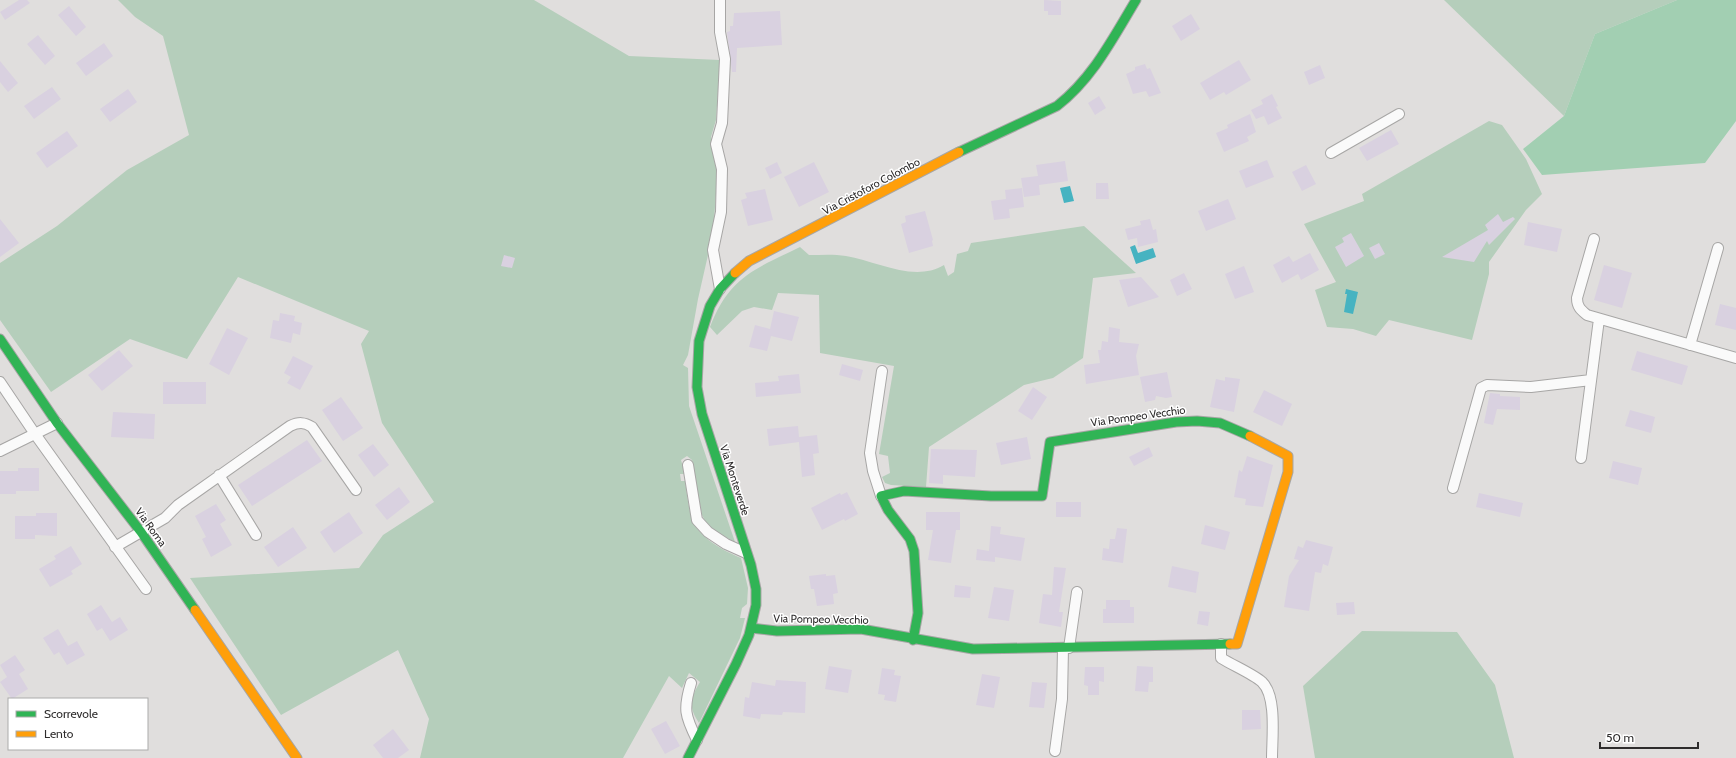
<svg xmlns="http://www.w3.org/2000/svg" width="1736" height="758" font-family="Cabin,sans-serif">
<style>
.green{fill:#b5cebb}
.forest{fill:#a2cfb2}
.water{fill:#46b3c1}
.building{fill:#d9d1e0}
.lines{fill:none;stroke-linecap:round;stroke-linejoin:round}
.street-casing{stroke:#a7a6a5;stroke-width:12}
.fast-casing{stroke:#a7a6a5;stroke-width:11}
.slow-casing{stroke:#a7a6a5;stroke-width:11}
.street{stroke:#fafafa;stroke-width:10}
.fast{stroke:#30b455;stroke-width:9}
.slow{stroke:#ff9f0a;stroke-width:9}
.labels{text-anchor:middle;stroke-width:3;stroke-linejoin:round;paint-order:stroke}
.street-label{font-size:11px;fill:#2e2c2c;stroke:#fff}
</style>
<rect width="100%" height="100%" fill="#e0dedd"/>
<path class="green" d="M118 0H534L629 56 720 60 716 120 711 137 718 168 713 233 698 299 688 355 683 365 688 368 689 406 735 542C722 535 708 529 702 515L692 460 687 456 681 460 685 474H680L681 481H685C687 493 688 507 692 518 699 538 722 550 741 558L748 588 747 604 742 608 740 618H745L740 638 699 723C688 706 690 699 700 682L689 673 682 688 669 676 623 758H420L429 719 398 650 281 715 190 578 359 568 383 535 434 502 382 423 361 344 369 331 238 277 187 359 130 339 51 392 0 320V263L57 226 127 170 189 135 163 36 135 17Z
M1444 0H1677L1595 34 1564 116Z
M1489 121 1502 125 1526 159 1542 194 1526 210 1489 262V274L1472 340 1389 320 1376 336 1353 329 1327 327 1315 290 1336 282 1304 224 1364 201 1362 194Z
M1084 226 1136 273 1093 278 1083 358 1053 378 1024 385 929 447 926 487 891 485 885 483 882 477 890 473 888 456 879 454 894 366 820 353 819 295 778 293 772 310 754 307 742 311 717 335 710 327C729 277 755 269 800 247L809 255C822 255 834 254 846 256 877 261 914 283 944 265L948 276 954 272 957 254 968 251 971 243Z
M1362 631 1457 632 1495 685 1514 758H1315L1303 686Z"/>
<path class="forest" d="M1677 0H1736V121L1705 163 1542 175 1523 149 1564 116 1595 34Z"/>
<path class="water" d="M1070 186 1074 201 1064 203 1060 188Z
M1135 245 1138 253 1153 248 1156 257 1136 264 1130 247Z
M1346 289 1358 292 1353 314 1344 312 1347 294H1345Z"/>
<path class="building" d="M19 0H27L30 3 5 20 0 12Z
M1044 0 1061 1V15H1048V11H1044Z
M69 6 86 27 76 36 58 15Z
M780 11 782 45 737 48 736 72H732L727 32 730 31V26H733L734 13Z
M1191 14 1200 29 1181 41 1172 26Z
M38 35 55 56 45 65 27 44Z
M104 43 113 56 86 76 76 63Z
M1239 60 1251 80 1226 95 1224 92 1210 100 1200 83Z
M0 61 18 83 8 92 0 82Z
M1145 64 1147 69 1150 68 1161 93 1149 97 1146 91 1133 94 1126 74 1135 70V67Z
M1320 65 1325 78 1309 85 1304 72Z
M52 87 61 99 34 119 24 106Z
M128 89 137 102 110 122 100 109Z
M1272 94 1278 106 1276 107 1282 118 1268 125 1264 116 1256 119 1251 110 1263 104 1261 100Z
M1099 96 1106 108 1095 115 1088 103Z
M1250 114 1256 132 1247 137 1249 141 1224 152 1216 133 1228 128 1227 125Z
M1391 130 1399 144 1367 161 1359 148Z
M67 131 78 146 47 168 36 153Z
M1267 160 1274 177 1246 188 1239 171Z
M1065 161 1068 181 1039 185 1040 195 1024 197 1021 178 1038 176 1036 165Z
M777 162 782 173 770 179 765 168Z
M814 162 829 192 799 207 784 177Z
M1306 165 1316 184 1302 191 1292 172Z
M1096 183H1108L1109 199H1096Z
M1022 188 1024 207 1009 209 1010 218 994 220 991 201 1006 199 1005 190Z
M765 189 773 220 748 226 741 200 747 198 745 193Z
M1228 199 1236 219 1206 231 1198 211Z
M925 211 933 240 932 241 933 246 909 253 901 224 906 222 905 216Z
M1498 214 1503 222 1513 217 1515 219 1489 245 1487 241 1474 262 1442 257 1488 230 1485 225Z
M0 219 19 243 0 257Z
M1150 219 1153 230 1156 229 1158 242 1138 247 1137 238 1128 240 1125 229 1141 225 1140 221Z
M1528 222 1562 229 1557 252 1524 245Z
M1351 233 1364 256 1346 267 1335 247 1344 242 1342 238Z
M1379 243 1385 254 1375 259 1369 248Z
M1310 253 1319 270 1301 280 1298 274 1282 283 1273 265 1289 256 1293 262Z
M504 255 515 258 512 268 501 266Z
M1604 265 1632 273 1622 308 1594 300Z
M1244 266 1254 292 1235 299 1225 274Z
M1184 273 1192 289 1177 296 1170 280Z
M1141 277 1159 297 1128 307 1119 280Z
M1720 304 1736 308V330L1715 325Z
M774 311 799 317 792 341 771 336 767 351 749 347 755 325 770 329Z
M280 313 295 316 294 321 302 323 300 335 293 333 291 343 270 338 273 320 279 321Z
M1109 327 1120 329 1119 342 1139 344 1136 356 1139 375 1086 384 1084 365 1100 363 1098 350H1101L1102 341 1108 342Z
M227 328 248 338 229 375 209 364Z
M119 350 133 366 102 391 88 375Z
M1637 351 1688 366 1682 385 1631 370Z
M293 356 313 366 300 390 287 383 291 377 284 373Z
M842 364 863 370 860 381 839 375Z
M1167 372 1172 397 1166 398 1156 396 1155 400 1145 402 1140 377Z
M799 374 801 393 756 397 755 383 779 381 778 376Z
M1225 377 1240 379 1234 412 1210 407 1216 379 1225 381Z
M163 382H206V404H163Z
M1033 387 1047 397 1032 420 1018 411Z
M1264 390 1292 404 1282 426 1253 412Z
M1490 393 1500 394V396L1520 397V410L1497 409 1493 425 1484 423Z
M341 397 363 428 343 441 322 410Z
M1630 410 1655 417 1651 433 1625 426Z
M113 412 155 414 154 439 111 437Z
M798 426 799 437 817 435 819 453 813 454 815 475 802 477 799 442 769 446 767 429Z
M1027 437 1031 459 1001 465 996 443Z
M307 440 322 461 252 506 238 485Z
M373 444 389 465 374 477 358 455Z
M1149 447 1153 456 1134 466 1129 457Z
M931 449 977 450 975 477 943 475V484L929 483Z
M1247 456 1273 465 1263 507 1245 505 1246 499 1234 497 1239 470 1242 472Z
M1613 461 1642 468 1638 485 1609 478Z
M18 468H39V491H16V494H0V471H18Z
M399 487 410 502 387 520 375 505Z
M847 492 858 514 845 521 844 519 822 530 811 508 840 493 841 495Z
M1479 493 1523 503 1520 517 1476 507Z
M1056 502H1081V517H1056Z
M216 504 226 520 220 524 232 545 211 557 202 539 206 537 195 516Z
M349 512 363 533 334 553 320 532Z
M926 512H960V530H956L951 563 928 560 933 530H926Z
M36 513H57V536L35 535V539H15V516H36Z
M1205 525 1230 532 1225 550 1201 544Z
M991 526 1001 527 1000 534 1025 538 1021 561 995 557V562L976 560 977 549 989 551Z
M293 527 307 548 278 567 264 547Z
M1117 528 1127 529 1123 563 1102 560 1103 548 1109 549 1110 539H1115Z
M1306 540 1333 547 1328 566 1323 564 1321 573 1315 572 1309 611 1284 607 1289 576 1299 560 1294 559 1298 546 1303 548Z
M71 546 82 564 71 571 73 574 50 587 39 569 56 559 54 556Z
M1172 566 1199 572 1196 593 1168 587Z
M1054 567 1066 568 1059 612H1063L1061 627 1039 623 1043 594 1052 595Z
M826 574V576L835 575 838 593 833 594 834 604 817 606 814 589H811L809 576Z
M955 585 971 587 970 598 954 597Z
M994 587 1014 590 1009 621 988 618Z
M1106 600H1130V607H1134V623H1103V609H1106Z
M1354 602 1355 614 1337 615 1336 603Z
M101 605 112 622 120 617 128 630 110 641 102 628 97 631 87 614Z
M1199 611 1210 612 1208 626 1197 624Z
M58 629 68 646 77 641 85 655 67 665 59 652 54 655 43 638Z
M15 655 25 670 19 674 28 689 12 699 0 682 7 677 0 665Z
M829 666 852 670 848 693 825 689Z
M1137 666 1153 667V682H1149L1148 692 1135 691Z
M1085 667H1104V682L1099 681V695H1088V686L1084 685Z
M882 668 895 670 894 675 901 676 896 702 884 700 885 695 878 694Z
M982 674 1000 677 994 708 976 705Z
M776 680 806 682 805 713 783 712 782 715 761 714 760 719 743 716 745 697 749 698 752 682 775 686Z
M1032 682 1047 683 1044 708 1029 707Z
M1242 710H1260L1261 729 1242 730Z
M666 721 680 746 665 754 651 729Z
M393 729 409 750 398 758H383L373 745Z"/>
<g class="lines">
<g class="street-casing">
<path id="street" d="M720 0V32L725 59 722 123 716 144 722 169 721 212 713 250 720 289
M1331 153 1399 114
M1594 239 1577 298C1577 307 1581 310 1587 315L1736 358
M1690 345 1718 248
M0 382 35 434 146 589
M0 451 57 423
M1581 458 1599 319
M688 465 697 520 708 532 726 544 746 553
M219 475 256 535
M1453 488 1481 388 1487 385 1531 387 1591 380
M881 496 873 471 870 453 882 371
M115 547 165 518 178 505 290 426C299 422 304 422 312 427L356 490
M1221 644V658C1232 665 1253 674 1262 682 1277 696 1272 738 1272 758
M1069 648 1077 592
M691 683C683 709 685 716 697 740
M1055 751 1062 699 1063 648"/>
</g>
<g class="fast-casing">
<path id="fast" d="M959 152 1057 106C1093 78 1113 38 1136 0
M0 339 57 423 141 532 195 610
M751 628 777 631 861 629 973 649 1230 644
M913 640 918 613 914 551 910 539 888 510 881 496 904 491 991 496H1042L1050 442 1176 422 1197 421 1220 423 1250 436
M688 758 736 664 749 635 756 605V589L751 565 702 414 697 387 699 341 710 306 720 289 735 273"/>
</g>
<g class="slow-casing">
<path id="slow" d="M735 273 749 261 959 152
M195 610 297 758
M1230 644H1237L1288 472V456L1250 436"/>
</g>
<use href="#street" class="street"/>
<use href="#fast" class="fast"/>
<use href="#slow" class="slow"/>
</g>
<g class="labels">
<g class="street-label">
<text transform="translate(871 186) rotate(-28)" y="4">Via Cristoforo Colombo</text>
<text transform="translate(1138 416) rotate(-8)" y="4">Via Pompeo Vecchio</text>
<text transform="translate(735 480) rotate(72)" y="4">Via Monteverde</text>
<text transform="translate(151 527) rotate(54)" y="4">Via Roma</text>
<text transform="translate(821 619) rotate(1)" y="4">Via Pompeo Vecchio</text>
</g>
</g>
<rect x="8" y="698" width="140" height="52" fill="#ffffff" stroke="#ababab"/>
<rect x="16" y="711" width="20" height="6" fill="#30b455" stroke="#ababab"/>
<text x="44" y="718" font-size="12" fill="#2e2c2c">Scorrevole</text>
<rect x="16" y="731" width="20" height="6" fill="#ff9f0a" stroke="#ababab"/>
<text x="44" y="738" font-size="12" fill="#2e2c2c">Lento</text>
<path d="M1600 742v6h98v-6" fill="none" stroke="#2e2c2c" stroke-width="2"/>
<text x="1606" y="742" font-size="12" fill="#2e2c2c" stroke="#ffffff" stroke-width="3" paint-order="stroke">50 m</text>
</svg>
